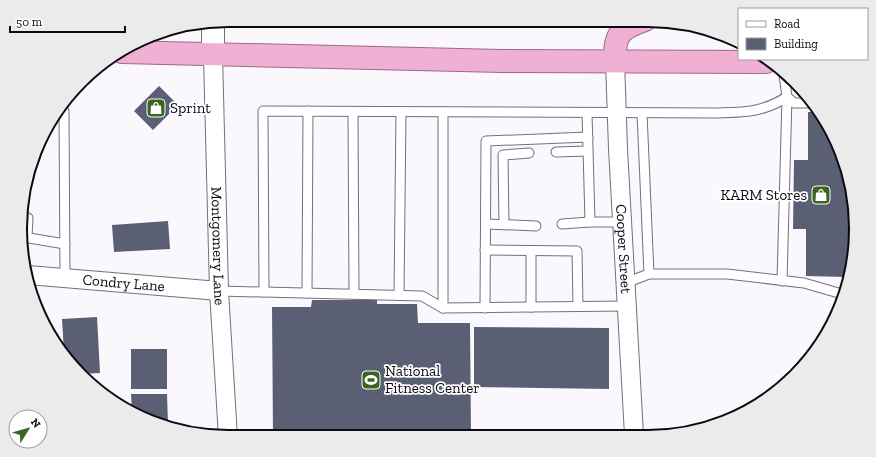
<svg xmlns="http://www.w3.org/2000/svg" width="876" height="457" font-family="'Zilla Slab',serif">
<style>
.building{fill:#5a5f74}
.lines{fill:none;stroke-linecap:round;stroke-linejoin:round}
.service-casing{stroke:#786c81;stroke-width:11}
.minor-casing{stroke:#786c81;stroke-width:20}
.secondary-casing{stroke:#786c81;stroke-width:24}
.trunk-casing{stroke:#9e6989;stroke-width:24}
.service{stroke:#fff;stroke-width:9}
.minor{stroke:#fff;stroke-width:18}
.secondary{stroke:#fff;stroke-width:22}
.trunk{stroke:#f0b0d4;stroke-width:22}
.labels{text-anchor:middle;stroke-width:3.5;stroke-linejoin:round;paint-order:stroke}
.poi-label{font-size:15px;fill:#0e0911;stroke:#fff;text-anchor:start}
.street-label{font-size:15px;fill:#0e0911;stroke:#fff}
.rim{fill:none;stroke:#0e0911;stroke-width:2}
</style>
<rect width="100%" height="100%" fill="#fbf8fd"/>
<g class="building">
<polygon points="159,86 178,105 153,130 134,111"/>
<polygon points="808,112 816,112 845,162 856,242 846,277 806,276 806,229 793,229 794,160 808,160"/>
<polygon points="168,221 170,249 114,252 112,225"/>
<polygon points="312,300 377,300 377,304 417,304 418,323 470,323 471,436 273,436 272,307 311,307"/>
<polygon points="97,317 100,373 80,374 64,352 62,319"/>
<polygon points="474,327 609,328 609,389 474,387"/>
<rect x="131" y="349" width="36" height="40"/>
<polygon points="131,394 167,394 168,424 136,415 132,412"/>
</g>
<g class="lines">
<g class="service-casing">
<g id="service">
<polyline points="784,75 787,97 794,103 811,103"/>
<polyline points="60,107 64,111 65,278"/>
<polyline points="353,112 354,294"/>
<polyline points="587,113 590,222 622,222"/>
<polyline points="642,113 649,274"/>
<polyline points="556,152 587,151"/>
<polyline points="487,224 536,226"/>
<polyline points="504,224 503,155 529,153"/>
<polyline points="562,224 590,222"/>
<polyline points="23,237 65,244"/>
<polyline points="27,237 28,218"/>
<polyline points="485,250 577,251 578,306"/>
<polyline points="531,251 531,307"/>
<polyline points="782,281 787,97"/>
<polyline points="625,283 649,274 727,274 804,283 842,294"/>
<polyline points="219,291 422,296 443,308 627,306"/>
<path d="M264,292L263,111L715,113C743,112 762,113 787,97"/>
<polyline points="307,293 308,111"/>
<polyline points="399,295 401,112"/>
<polyline points="443,308 443,112"/>
<polyline points="485,308 486,141 588,137"/>
</g>
</g>
<g class="minor-casing">
<g id="minor">
<path id="s1" d="M213,55L219,291L228,437"/>
<path id="s2" d="M615,61L618,149L634,435"/>
<path id="s3" d="M28,275L219,291"/>
</g>
</g>
<g class="secondary-casing">
<polyline id="secondary" points="213,23 213,55"/>
</g>
<g class="trunk-casing">
<g id="trunk">
<polyline points="122,52 502,61 766,62"/>
<path d="M615,61C614,34 620,29 645,20"/>
</g>
</g>
<use href="#service" class="service"/>
<use href="#minor" class="minor"/>
<use href="#secondary" class="secondary"/>
<use href="#trunk" class="trunk"/>
</g>
<defs>
<g id="shop-square" transform="scale(1)"><rect x="-9" y="-9" width="18" height="18" rx="4" fill="#3a6522" stroke="#fff"/><path d="M-5-2.5h2.3a2.7 3.5 0 0 1 5.4 0H5L5.5 6h-11ZM-1.5-2.5h3a1.5 2.3 0 0 0-3 0Z" fill="#fff"/></g>
<g id="stadium-square" transform="scale(1)"><rect x="-9" y="-9" width="18" height="18" rx="4" fill="#3a6522" stroke="#fff"/><path d="M0-5a6.5 5 0 1 0 0 10a6.5 5 0 1 0 0-10ZM-3.5-1.8h7v3.6h-7Z" fill="#fff"/></g>
</defs>
<g fill-rule="evenodd">
<use href="#shop-square" x="156" y="108"/>
<use href="#shop-square" x="821" y="195"/>
<use href="#stadium-square" x="371" y="380"/>
</g>
<g class="labels">
<g class="poi-label">
<text x="170" y="113">Sprint</text>
<text x="807" y="200" text-anchor="end">KARM Stores</text>
<text x="385" y="376">National<tspan x="385" dy="17">Fitness Center</tspan></text>
</g>
<g class="street-label">
<text dy="5" stroke="none"><textPath href="#s1" startOffset="191">Montgomery Lane</textPath></text>
<text dy="5" stroke="none"><textPath href="#s2" startOffset="188">Cooper Street</textPath></text>
<text dy="5" stroke="none"><textPath href="#s3" startOffset="96">Condry Lane</textPath></text>
</g>
</g>
<path d="M0 0H876V457H0ZM228 27H648A201 201 0 0 1 849 228V229A201 201 0 0 1 648 430H228A201 201 0 0 1 27 229V228A201 201 0 0 1 228 27Z" fill="#ecebec" fill-rule="evenodd"/>
<path class="rim" d="M228 27H648A201 201 0 0 1 849 228V229A201 201 0 0 1 648 430H228A201 201 0 0 1 27 229V228A201 201 0 0 1 228 27Z"/>
<rect x="738" y="8" width="130" height="52" fill="#ffffff" stroke="#9f9da0"/>
<rect x="746" y="21" width="20" height="6" fill="#ffffff" stroke="#9f9da0"/>
<text x="774" y="28" font-size="12" fill="#0e0911">Road</text>
<rect x="746" y="38" width="20" height="12" fill="#5a5f74" stroke="#9f9da0"/>
<text x="774" y="48" font-size="12" fill="#0e0911">Building</text>
<g transform="translate(28 429) rotate(53)"><circle r="19" fill="#ffffff" stroke="#9f9da0"/>
<path d="M0-3L7 15L0 10L-7 15Z" fill="#3a6522"/>
<text y="-6" font-size="11" font-weight="bold" text-anchor="middle" fill="#0e0911">N</text>
</g>
<path d="M10 26v6h115v-6" fill="none" stroke="#0e0911" stroke-width="2"/>
<text x="16" y="26" font-size="12" fill="#0e0911" stroke="#ffffff" stroke-width="3" paint-order="stroke">50 m</text>
</svg>
